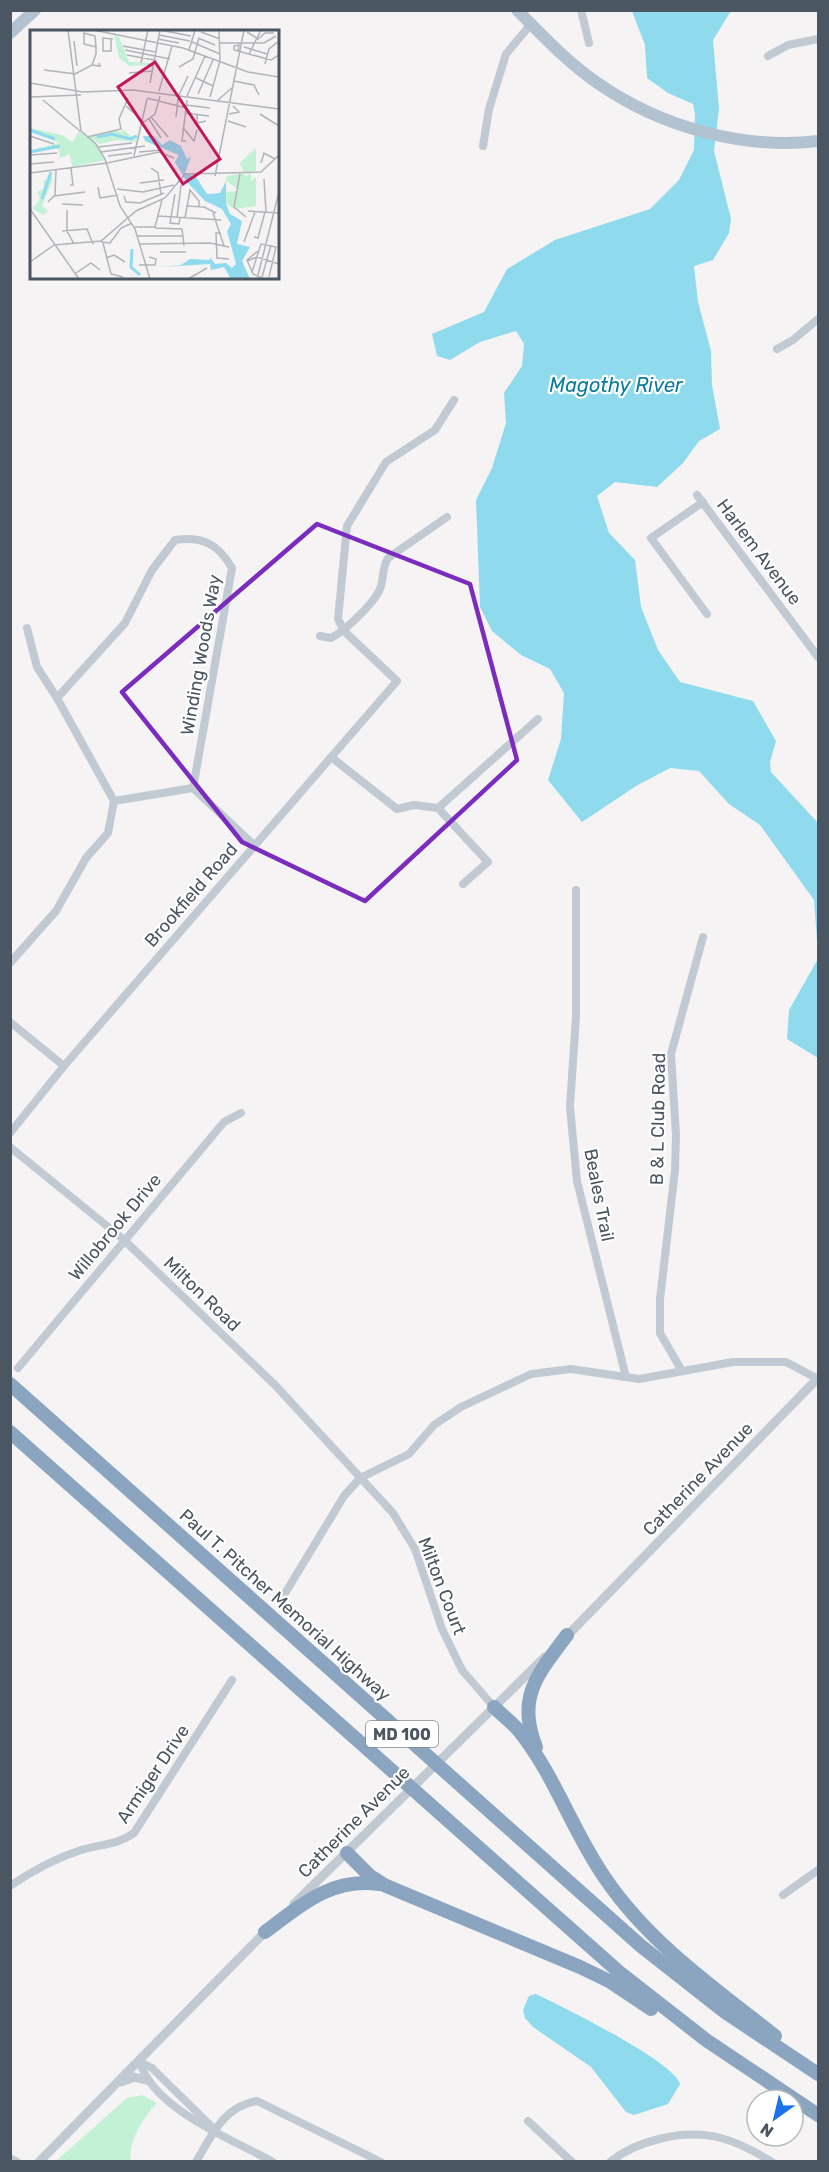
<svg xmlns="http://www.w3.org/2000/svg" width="829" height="2172" font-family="Rubik,sans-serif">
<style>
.green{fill:#c3f1d5}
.water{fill:#90daee}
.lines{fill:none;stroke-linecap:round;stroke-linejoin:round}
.minor{stroke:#c1cad2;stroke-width:8}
.tertiary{stroke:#c1cad2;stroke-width:9}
.primary{stroke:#b3c2d1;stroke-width:12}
.motorway{stroke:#8ba5c1;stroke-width:14}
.marked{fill:none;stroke:#7b2cbf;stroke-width:4.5;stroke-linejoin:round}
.labels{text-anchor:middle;stroke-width:4.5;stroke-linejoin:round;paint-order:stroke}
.shield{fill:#fff;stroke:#808990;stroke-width:1.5}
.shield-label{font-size:16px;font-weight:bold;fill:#4a5661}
.street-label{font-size:18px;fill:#4a5661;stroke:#fff}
.water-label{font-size:20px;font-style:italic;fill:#0c7c9b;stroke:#fff}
.inset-river{fill:none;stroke:#90daee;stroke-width:3}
.inset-road{fill:none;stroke:#b1b4b9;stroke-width:1.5}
.view{fill:#c2185b;fill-opacity:0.15;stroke:#c2185b;stroke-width:3}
.inset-edge{fill:none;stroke:#4a5661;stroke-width:3}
</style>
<rect width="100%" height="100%" fill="#f5f3f3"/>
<path class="green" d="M142,2095L157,2103C144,2116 127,2143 131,2161H56L127,2098Z"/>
<g class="water">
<polygon points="632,11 731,11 713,40 719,109 714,151 731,219 729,233 713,260 694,266 698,302 711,351 712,385 720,429 699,441 683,463 657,487 615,482 597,496 609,533 635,560 641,607 658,650 680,682 753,701 776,741 770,762 771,772 818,823 818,954 814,900 760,825 729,804 699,771 670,768 636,786 582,822 548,780 561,739 564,693 550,669 521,655 492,631 480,607 476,500 492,468 506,423 504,393 522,366 524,344 516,331 480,342 450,360 437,356 432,334 484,312 507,269 555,240 650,209 679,180 694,150 695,114 693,104 668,93 647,78 645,45"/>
<polygon points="818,959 818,1058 787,1039 789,1010"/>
<path d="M536,1994C561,2006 675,2062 680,2084L668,2104L634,2115L626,2112L591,2067L533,2027L525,2018L523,2010L529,1996Z"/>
</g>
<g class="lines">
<g class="minor">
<polyline points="581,10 589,43"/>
<polyline points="768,56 788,45 818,39"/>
<polyline points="483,146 489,109 506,54 531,24"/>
<polyline points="777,349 793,340 818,319"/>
<polyline points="697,495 818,657"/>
<polyline points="703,502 651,538 707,614"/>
<path d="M320,636L331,638C345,631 377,601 381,586C384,576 382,568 388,558L447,517"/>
<path d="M57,698L125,623L152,570L175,540C203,536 218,544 232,568L193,788L254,845"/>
<polyline points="331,757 397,809 414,805 438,808 488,862 463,884"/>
<polyline points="114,801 193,788"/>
<polyline points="438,808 538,719"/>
<polyline points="576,890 576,1016 570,1107 577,1181 626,1377"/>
<polyline points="10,963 56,911 86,858 108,833 114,801 57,698 37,667 27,628"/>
<polyline points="10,1022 64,1066"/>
<polyline points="10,1133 64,1066 397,681 344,631 338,619 347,526 386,462 435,430 454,400"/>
<polyline points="10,1147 123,1239 275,1385 393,1513 415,1549 442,1629 462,1670 494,1707"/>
<polyline points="18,1368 224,1122 241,1113"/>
<polyline points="682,1371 660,1333 660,1299 675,1170 676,1135 671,1054 703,937"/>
<polyline points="281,1600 344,1496 360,1478 409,1454 434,1425 461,1407 531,1374 571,1369 639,1379 733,1362 786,1362 818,1379"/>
<path d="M10,1886C32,1871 56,1858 81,1850C100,1844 118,1845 134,1833L232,1680"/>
<polyline points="783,1895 818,1870"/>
<path d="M140,2062C153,2109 232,2139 273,2162"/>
<polyline points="140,2062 152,2068 212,2127"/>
<polyline points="528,2121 572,2162"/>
<polyline points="10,2158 17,2162"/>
<path d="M196,2162C212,2135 224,2106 257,2101L381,2162"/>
<path d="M610,2162C639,2139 686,2129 721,2138C740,2143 756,2152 772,2162"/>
</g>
<g class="tertiary">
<polyline points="564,1639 818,1378"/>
<polyline points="294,1904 545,1657"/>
<polyline points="121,2082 134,2077 149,2081"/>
<polyline points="39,2162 269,1928"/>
</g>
<g class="primary">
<path d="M517,10C543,36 569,64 599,84C661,127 744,150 818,141"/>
<polyline points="10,33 35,10"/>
</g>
<g class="motorway">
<polyline points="10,1384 641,1946 725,2012 818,2074"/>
<polyline points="10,1432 619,1972 706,2040 818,2115"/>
<path d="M494,1707C502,1715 513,1723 520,1732C555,1776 573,1832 605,1878C649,1943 714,1988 775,2036"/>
<path d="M536,1747C516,1697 538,1674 567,1635"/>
<polyline points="347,1853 370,1876 384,1885 580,1967 609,1981 651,2009"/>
<path d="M265,1932C301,1905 332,1877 379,1884"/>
</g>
</g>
<path class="marked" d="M317,524L470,584L517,760L365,901L242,842L122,692Z"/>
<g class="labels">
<rect class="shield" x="366" y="1721" width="72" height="26" rx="4.5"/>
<g class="shield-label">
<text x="402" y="1740">MD 100</text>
</g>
<g class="street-label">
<text transform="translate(759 552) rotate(53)" y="6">Harlem Avenue</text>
<text transform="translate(201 655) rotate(-80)" y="6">Winding Woods Way</text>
<text transform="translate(191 895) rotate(-49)" y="6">Brookfield Road</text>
<text transform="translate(658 1119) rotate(-89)" y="6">B &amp; L Club Road</text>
<text transform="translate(599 1195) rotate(79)" y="6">Beales Trail</text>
<text transform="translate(115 1227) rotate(-50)" y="6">Willobrook Drive</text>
<text transform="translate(202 1294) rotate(44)" y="6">Milton Road</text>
<text transform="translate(698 1479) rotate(-46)" y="6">Catherine Avenue</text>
<text transform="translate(442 1586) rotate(69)" y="6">Milton Court</text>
<text transform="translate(285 1605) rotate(42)" y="6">Paul T. Pitcher Memorial Highway</text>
<text transform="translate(153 1774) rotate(-56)" y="6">Armiger Drive</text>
<text transform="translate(354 1822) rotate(-45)" y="6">Catherine Avenue</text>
</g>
<g class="water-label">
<text x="616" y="392">Magothy River</text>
</g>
</g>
<g transform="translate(30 30)">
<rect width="249" height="249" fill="#f5f3f3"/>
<path d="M84,5L89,7L99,32L123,33L122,39L118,35L100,36L89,28ZM0,98L32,105L43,112L49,101L66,114L75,130L42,137L40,124L30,128L29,119L1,120L30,113L0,102ZM92,99L108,112L87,110L70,114L59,107L86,100L92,103ZM226,118V141L214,142L210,133ZM19,141L23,149L12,176L18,181L13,185L2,178L7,174L10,167L7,162L14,158L13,151L19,148ZM213,143L216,146L221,143V151L226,147V176L204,179L196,173L194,162L210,161L195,150L197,146Z" fill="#c3f1d5"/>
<path d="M113,106H124L132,115L140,110L151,116L157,129L161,127L155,143L166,147L177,164L190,163L196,151V174L200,184L212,191L207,214L220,217L212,231L220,249H201L194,237L181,240L180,234L130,237L151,235L160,229L180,230V227L185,234L196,233L202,238L206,234L197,201L201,194L192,179L175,171L157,152L145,132L149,125L115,111Z" fill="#90daee"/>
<path class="inset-river" d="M0,100L25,109M67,107L82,104L100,109L107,106M0,122L30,116M12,169L21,142M102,219L101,237L110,245"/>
<path class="inset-road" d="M38,0L51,101L66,114L75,129L90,176L105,199L120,249M63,0L153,18L218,42L249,47M130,0L161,6M171,2L190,9M217,2L228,9L235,3H244M129,5L160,11M168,8L185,15M81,9V21H73V8L83,9M128,9L149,13M44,11L47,36M162,12L190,24M190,13H234L246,6M209,15L208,21L204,20V16ZM93,16L126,22M214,17L237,24M95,20L140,29M159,20L165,0M208,21L241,30L249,25M219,24L231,0M97,25L124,30M111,33L118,0M235,34L239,19L249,11M62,35L66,24V17L65,6L54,3V14L66,17M149,37L163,29L169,8M14,40L46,44M99,43L122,41M43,45L62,35L70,36L69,33M166,48L183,56M204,51L224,55L229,65M0,53L53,62L103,60L249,79M120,53L130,0M129,61L142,16M168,64L183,30M149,65L158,46M157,66L175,26M0,67L51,65M180,67L190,31L189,0M117,68L156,78M13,70L50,101M188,70L203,57M156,75L180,78M96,76L114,92L125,84L130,66M155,83L179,86M167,84V93L176,91M199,84L209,82L203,76M230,84L249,96M121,87L138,107M146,87L148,69M119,89L131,108M198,91L216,97M154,99L164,111L167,100M0,106L24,114M57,107L91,99L89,89L98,68M156,111H152L157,70M68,117L102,113M71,122L115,116M109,122L131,120M0,125L27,123M78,126L102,123M104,126L117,69M77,133L129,122L144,128M231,133L234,123L245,129M0,134L24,132M121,138L128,143L131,165M0,143L77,133M210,144L204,177L216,187M185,146L214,0M234,149L236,182M110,153L134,150M40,155H43L41,138M68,157L70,168L88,165M87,159L113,162L144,155M145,164L140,193L149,194L150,188M25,166L26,140M94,166L96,172L110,173L134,163M18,172L24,166L55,162M32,174L53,175M156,176L174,177L186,183M0,179L49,249M37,180V201L44,214M218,181L249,183M183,183L194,216M128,186L191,190M147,188L151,155M155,188L160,160L169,171V177M105,197H125L132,170M125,198L152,199L154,216M32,201L57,199L63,214M191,203H186L187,228L199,229M107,206H153M224,207L228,208L235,182M71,212L80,213L91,198L102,193M214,212L225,182M73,213L81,244L93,247M109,214L180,213L199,217M24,215L71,211L106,181L135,168L155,144L231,142L249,125M228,221L217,230L223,244L234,249M130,222H156M76,228L84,225L95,232M217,231L227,227L249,234M0,232L24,215M109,235H125L126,229L119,227M222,242L231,214L246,217L239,247M46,243L61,233L70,240M228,245L249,162M232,247L241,215M158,249L177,238"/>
<path class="view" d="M125,32L190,129L153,154L88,57Z"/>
<rect width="249" height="249" class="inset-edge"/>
</g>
<rect width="829" height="2172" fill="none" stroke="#4a5661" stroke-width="24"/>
<g transform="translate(775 2118) rotate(214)"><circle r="28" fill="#ffffff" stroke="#b7bbc0" stroke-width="1.5"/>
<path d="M0-4.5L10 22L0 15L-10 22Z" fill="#1a73e8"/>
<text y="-9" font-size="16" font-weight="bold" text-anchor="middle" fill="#4a5661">N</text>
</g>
</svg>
